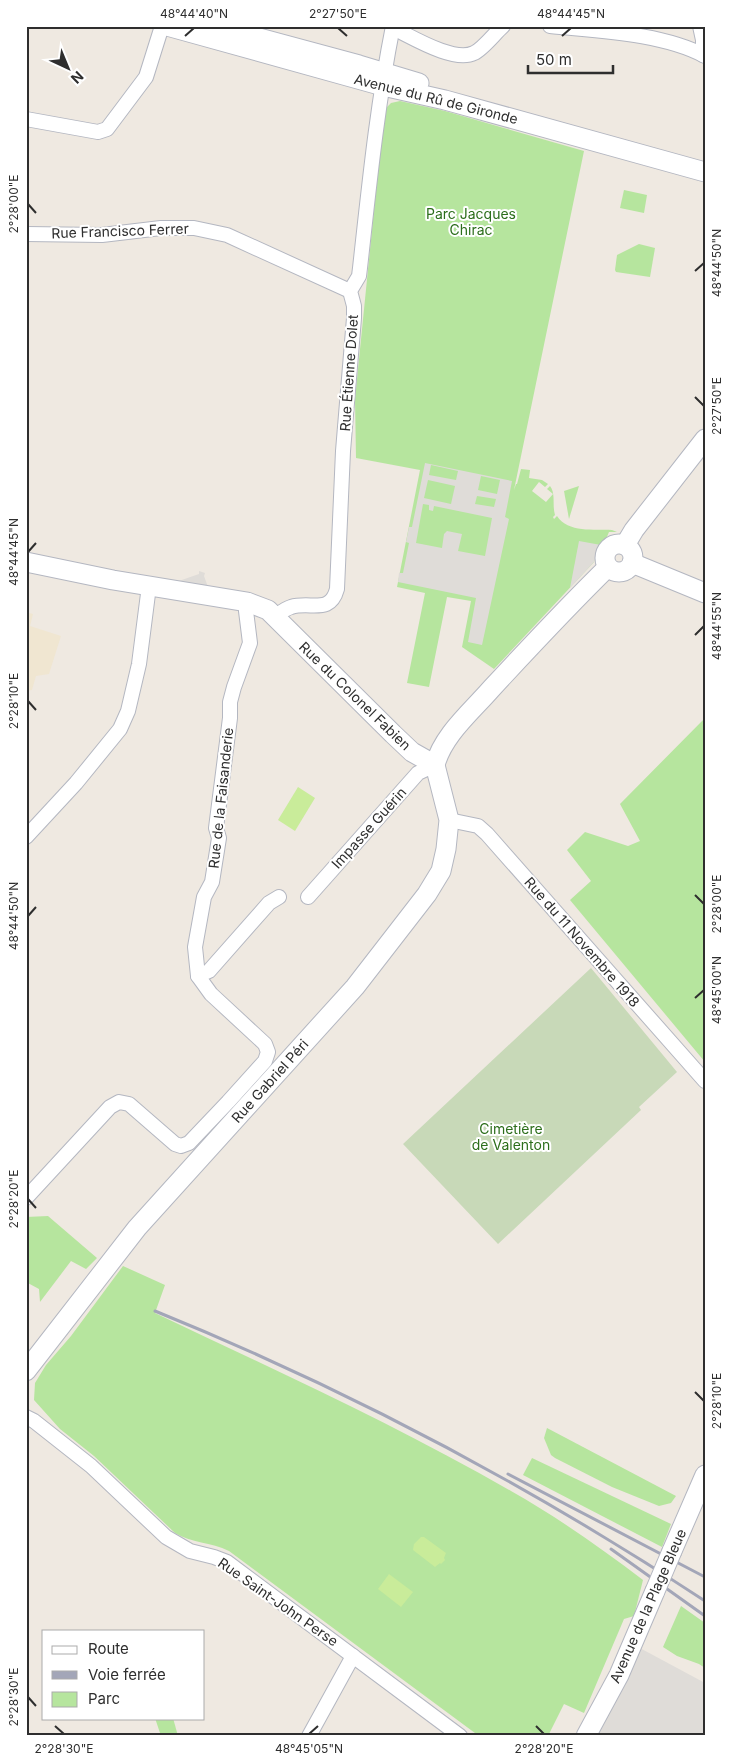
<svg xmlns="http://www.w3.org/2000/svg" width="731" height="1762" font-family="Inter,sans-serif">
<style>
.education{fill:#f0e6d1}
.green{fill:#b6e59e}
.cemetery{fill:#c8d9b8}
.pitch{fill:#c9ec9a}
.plaza{fill:#dfdcd8;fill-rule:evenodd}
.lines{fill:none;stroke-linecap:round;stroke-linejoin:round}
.street-casing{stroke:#b4b7c1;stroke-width:16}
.secondary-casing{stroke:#b4b7c1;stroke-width:21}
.street{stroke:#fff;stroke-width:14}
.secondary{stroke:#fff;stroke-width:19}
.rail{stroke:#a3a6b8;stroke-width:3}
.secondary-bridge-casing{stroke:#b4b7c1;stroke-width:21;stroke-linecap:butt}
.secondary-bridge{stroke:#fff;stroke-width:19}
.ticks{fill:none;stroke:#2e2e2e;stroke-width:2}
.labels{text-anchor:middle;stroke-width:4;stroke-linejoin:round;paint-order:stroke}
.street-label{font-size:14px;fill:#2e2e2e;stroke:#fff}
.park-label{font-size:14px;fill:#2c6e1b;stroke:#fff}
.neatline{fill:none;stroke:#2e2e2e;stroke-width:2}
.ticks-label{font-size:12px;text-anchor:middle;fill:#2e2e2e}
</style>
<rect width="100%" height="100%" fill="#efe9e1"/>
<polygon class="education" points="26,612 33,614 30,626 61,636 49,674 36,676 32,690 26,691"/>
<g class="green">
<path d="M400,101L445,111L584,151L514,490L516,484H517L521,469L530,470L529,478L542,480L548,484L545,487L539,482L532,491L546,502L553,494L547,489L550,486C556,494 552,505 555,515L553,517L554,519L557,516C568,533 594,529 612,530L617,532H609L606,539L598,549L594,562L494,669L462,647L471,601L447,597L429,687L407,683L425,593L397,587L420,470L356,458L355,399L384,110L391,103Z"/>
<polygon points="624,190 647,195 644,213 620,208"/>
<polygon points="639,244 655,248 650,277 616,272 615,270 617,255"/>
<polygon points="579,486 569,519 564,491"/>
<polygon points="705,718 705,1062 570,900 591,881 567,850 585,832 628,846 640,841 620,804"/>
<polygon points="48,1216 97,1258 86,1269 71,1261 40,1302 39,1289 26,1282 26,1217"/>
<path d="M123,1266L165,1285L155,1313C275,1370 396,1425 511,1491C557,1517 601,1548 643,1580L634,1616L624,1619L584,1713L564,1704L548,1736H479L229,1551C211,1542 191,1543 175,1533L94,1456L60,1429L34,1400L35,1383L46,1365L71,1336Z"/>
<polygon points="547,1428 676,1496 671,1503 659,1506 612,1487 555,1458 551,1455 544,1438"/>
<polygon points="532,1458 671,1524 662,1547 523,1475"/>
<polygon points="681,1606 705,1623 705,1668 699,1664 677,1656 663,1647"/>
<polygon points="155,1718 173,1718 178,1736 161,1736"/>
</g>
<polygon class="cemetery" points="591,968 677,1072 639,1107 641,1110 498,1244 403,1144"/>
<g class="pitch">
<polygon points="298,787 315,798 295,831 278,820"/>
<polygon points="421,1537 424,1537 446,1553 444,1558 445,1560 441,1564 440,1563 435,1567 413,1550 414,1544"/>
<polygon points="389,1574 413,1592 401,1607 378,1589"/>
</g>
<g class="plaza">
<path d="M425,463L512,481L505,517L509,519L482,645L468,642L476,598L398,582L399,573H403L409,543L406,542L409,527H412ZM431,465L458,471L456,480L429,475ZM481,476L500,480L497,494L478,490ZM428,480L455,486L451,504L424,498ZM477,496L496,499L494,507L475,504ZM423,504L429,505V510L433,511L434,506L492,518L485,556L458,551L462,534L447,531L444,534L442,548L416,543Z"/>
<polygon points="579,541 601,545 594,562 570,588"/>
<polygon points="199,571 205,573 204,576 208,587 176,582 199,574"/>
<polygon points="638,1647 705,1683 705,1736 593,1736"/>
</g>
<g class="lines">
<g class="street-casing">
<g id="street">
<path d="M550,26C598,31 662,33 705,56"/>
<polyline points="700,26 703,40 703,55"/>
<path d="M393,28C412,37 454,63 474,53C483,49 495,33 503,26"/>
<polyline points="26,119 98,132 107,129 146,77 162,26"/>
<polyline points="26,234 102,235 161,228 194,228 227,235 350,291"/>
<path d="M274,617C280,613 285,609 291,607C311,601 330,615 337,589L343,451L354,318V306L350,291L359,276L360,268C369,187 377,106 393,26"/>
<polyline points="449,820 478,826 487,834 705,1081"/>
<polyline points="26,837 76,783 120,729 128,711 139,664 149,586"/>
<polyline points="308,897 418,773 435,765"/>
<polyline points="198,976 209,971 269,903 279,897"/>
<polyline points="26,1198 110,1107 119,1102 129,1104 175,1144 181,1146 189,1143 228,1102 265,1061 268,1052 265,1044 211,994 198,976 195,947 204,897 212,882 219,838 216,828 230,718 230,702 234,687 250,643 246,611 247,602"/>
<polyline points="26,1417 34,1421 91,1466 166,1537 190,1551 214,1557 227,1562 460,1736"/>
<polyline points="309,1736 353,1656"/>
</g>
</g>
<g class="secondary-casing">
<g id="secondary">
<polyline points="167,26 383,86 445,100 705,172"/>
<polyline points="215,26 359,65 419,83"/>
<circle cx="619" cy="558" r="14"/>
<polyline points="625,545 634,530 705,439"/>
<polyline points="26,562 113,580 247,602 268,610 393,734 412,752 435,765"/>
<polyline points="632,563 705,593"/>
<path d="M435,765C443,735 471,712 491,689C529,648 568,606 608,567"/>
<polyline points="26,1371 137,1228 355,987 427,894 441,871 446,849 449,820 435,765"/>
<polyline points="672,1551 705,1475"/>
<polyline points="586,1736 619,1675 655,1591"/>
</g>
</g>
<use href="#street" class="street"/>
<use href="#secondary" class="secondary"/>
<g class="rail">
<path d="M155,1311C347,1389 532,1487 705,1601"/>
<polyline points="508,1474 705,1577"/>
<polyline points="611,1549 705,1616"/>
</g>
<g class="secondary-bridge-casing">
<polyline id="secondary-bridge" points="655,1591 672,1551"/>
</g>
<use href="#secondary-bridge" class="secondary-bridge"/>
</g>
<path class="ticks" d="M338,28L347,36M185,36L194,28M562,36L571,28M28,204L36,213M695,271L704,263M695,397L704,406M28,552L36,543M695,635L704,626M28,701L36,710M695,895L704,904M28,916L36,907M695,998L704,990M28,1199L36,1208M695,1392L704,1401M28,1697L36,1706M55,1726L64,1734M536,1726L544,1734M309,1734L318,1726"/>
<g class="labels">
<g class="street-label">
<text transform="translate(436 99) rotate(14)" y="5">Avenue du Rû de Gironde</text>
<text transform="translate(120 231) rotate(-2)" y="5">Rue Francisco Ferrer</text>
<text transform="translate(349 373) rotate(-86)" y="5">Rue Étienne Dolet</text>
<text transform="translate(355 696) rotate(44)" y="5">Rue du Colonel Fabien</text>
<text transform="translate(221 798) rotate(-84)" y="5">Rue de la Faisanderie</text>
<text transform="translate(369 828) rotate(-48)" y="5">Impasse Guérin</text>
<text transform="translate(582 942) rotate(49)" y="5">Rue du 11 Novembre 1918</text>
<text transform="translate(270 1081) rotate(-48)" y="5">Rue Gabriel Péri</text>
<text transform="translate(278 1602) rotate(35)" y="5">Rue Saint-John Perse</text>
<text transform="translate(648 1606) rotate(-66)" y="5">Avenue de la Plage Bleue</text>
</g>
<g class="park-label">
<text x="471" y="219">Parc Jacques<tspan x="471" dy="16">Chirac</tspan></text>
<text x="511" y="1134">Cimetière<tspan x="511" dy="16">de Valenton</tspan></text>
</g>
</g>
<rect width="731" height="1762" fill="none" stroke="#ffffff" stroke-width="55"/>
<rect x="42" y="1630" width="162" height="90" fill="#ffffff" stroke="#ababab"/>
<rect x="52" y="1646" width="25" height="8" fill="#ffffff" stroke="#ababab"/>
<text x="88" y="1654" font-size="15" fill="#2e2e2e">Route</text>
<rect x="52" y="1671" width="25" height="8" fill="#a3a6b8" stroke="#ababab"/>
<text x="88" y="1680" font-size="15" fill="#2e2e2e">Voie ferrée</text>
<rect x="52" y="1692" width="25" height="15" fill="#b6e59e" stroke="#ababab"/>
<text x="88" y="1704" font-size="15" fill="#2e2e2e">Parc</text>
<g transform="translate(68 68) rotate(136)" stroke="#ffffff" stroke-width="4" paint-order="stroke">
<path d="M0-4L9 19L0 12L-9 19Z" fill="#2e2e2e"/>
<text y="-8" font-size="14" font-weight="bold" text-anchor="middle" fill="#2e2e2e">N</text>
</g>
<path d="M528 65v8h85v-8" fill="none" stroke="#2e2e2e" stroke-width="2.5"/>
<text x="536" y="65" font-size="15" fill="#2e2e2e" stroke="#ffffff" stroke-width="4" paint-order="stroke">50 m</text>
<rect x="28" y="28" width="676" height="1706" class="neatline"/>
<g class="ticks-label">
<text x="194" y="18">48°44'40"N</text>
<text x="338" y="18">2°27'50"E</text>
<text x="571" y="18">48°44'45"N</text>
<text transform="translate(14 204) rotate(-90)" y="4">2°28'00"E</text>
<text transform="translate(717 263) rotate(-90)" y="4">48°44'50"N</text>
<text transform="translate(717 406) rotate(-90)" y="4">2°27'50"E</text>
<text transform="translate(14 552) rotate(-90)" y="4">48°44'45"N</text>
<text transform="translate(717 626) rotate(-90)" y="4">48°44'55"N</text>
<text transform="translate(14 701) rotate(-90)" y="4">2°28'10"E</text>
<text transform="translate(717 904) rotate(-90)" y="4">2°28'00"E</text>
<text transform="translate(14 916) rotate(-90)" y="4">48°44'50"N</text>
<text transform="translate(717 990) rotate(-90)" y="4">48°45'00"N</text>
<text transform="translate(14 1199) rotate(-90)" y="4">2°28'20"E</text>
<text transform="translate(717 1401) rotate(-90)" y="4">2°28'10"E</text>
<text transform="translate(14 1697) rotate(-90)" y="4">2°28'30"E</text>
<text x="64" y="1753">2°28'30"E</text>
<text x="309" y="1753">48°45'05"N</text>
<text x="544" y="1753">2°28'20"E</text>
</g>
</svg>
